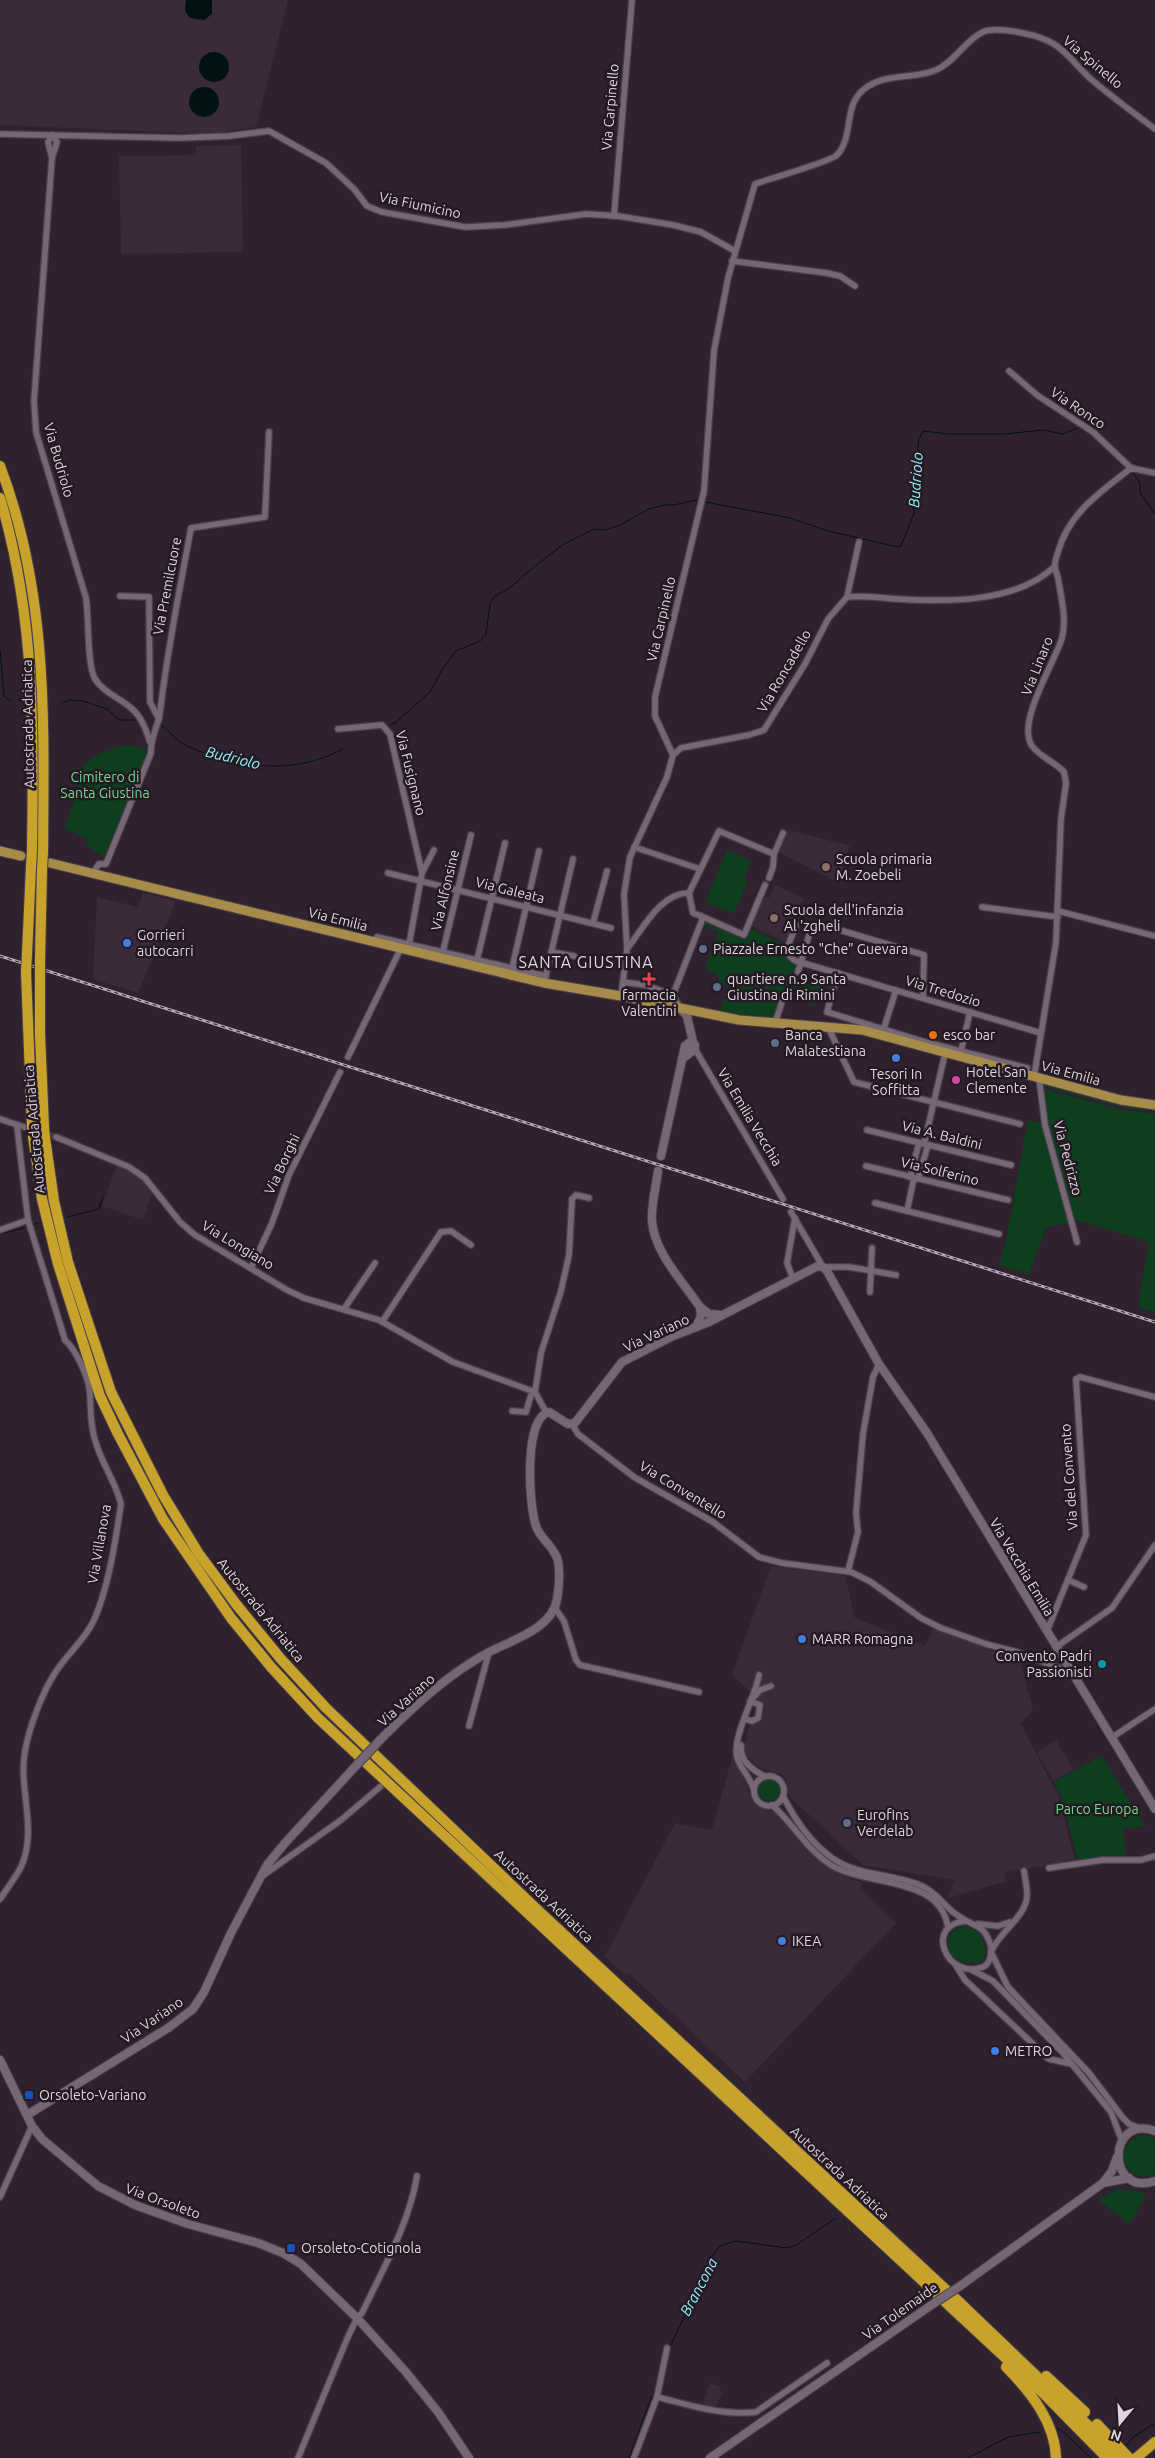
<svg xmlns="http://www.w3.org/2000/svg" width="1155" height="2458" font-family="Ubuntu,sans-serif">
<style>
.built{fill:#3b2a3a}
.green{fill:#0d3e1d}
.water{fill:#011213}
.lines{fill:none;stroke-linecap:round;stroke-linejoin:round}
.stream{stroke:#011213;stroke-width:1}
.street-tunnel{stroke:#493d48;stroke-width:5.5;stroke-dasharray:5.5 3;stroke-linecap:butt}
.secondary-tunnel{stroke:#493d48;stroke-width:8;stroke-dasharray:8 4;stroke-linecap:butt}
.street-casing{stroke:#4b404a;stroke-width:8}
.secondary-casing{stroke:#4b404a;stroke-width:10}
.primary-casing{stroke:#4b404a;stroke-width:11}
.highway-casing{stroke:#4b404a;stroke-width:12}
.street{stroke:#766774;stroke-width:5.5}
.secondary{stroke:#766774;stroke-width:8}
.primary{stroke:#a78b49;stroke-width:9}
.highway{stroke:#c8a32c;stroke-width:10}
.rail-casing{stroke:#b3a9b2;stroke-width:3}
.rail{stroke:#251924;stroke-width:1;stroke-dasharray:4;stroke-linecap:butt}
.secondary-bridge-casing{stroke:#4b404a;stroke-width:10;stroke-linecap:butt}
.highway-bridge-casing{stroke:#4b404a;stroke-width:12;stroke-linecap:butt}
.secondary-bridge{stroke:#766774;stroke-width:8}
.highway-bridge{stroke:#c8a32c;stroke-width:10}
.education-dot{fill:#8d6e63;stroke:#251924;stroke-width:2}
.shop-dot{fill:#3f7fe0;stroke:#251924;stroke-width:2}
.service-dot{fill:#5c6f8a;stroke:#251924;stroke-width:2}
.health-dot{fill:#e0444e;stroke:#251924;stroke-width:2}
.food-dot{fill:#e8710a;stroke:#251924;stroke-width:2}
.hotel-dot{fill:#d1479c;stroke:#251924;stroke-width:2}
.culture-dot{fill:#0f9aa8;stroke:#251924;stroke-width:2}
.transit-dot{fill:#1a4fb4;stroke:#251924;stroke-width:2}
.labels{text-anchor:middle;stroke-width:5;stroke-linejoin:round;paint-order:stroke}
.street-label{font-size:14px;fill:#dfd6de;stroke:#251924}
.park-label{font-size:14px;fill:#6dde8c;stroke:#251924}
.poi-label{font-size:14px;fill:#dfd6de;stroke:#251924;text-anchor:start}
.water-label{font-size:15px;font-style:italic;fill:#8ff2f9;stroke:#251924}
.quarter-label{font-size:16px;letter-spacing:1px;fill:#dfd6de;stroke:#251924}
</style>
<rect width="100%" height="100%" fill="#2f222e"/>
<g class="built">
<polygon points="0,0 288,0 256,127 208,134 0,125"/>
<polygon points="241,145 243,252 121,254 119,156 196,155 196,146"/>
<polygon points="788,830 850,846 838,882 778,852"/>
<polygon points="775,885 805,899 796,911 793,927 787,943 751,926 764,896 769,898"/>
<polygon points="143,893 176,901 138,993 93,979 97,897 138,907"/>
<polygon points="117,1165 136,1174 153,1191 143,1220 102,1206"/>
<polygon points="771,1566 845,1576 855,1618 925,1646 934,1627 1019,1657 1033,1709 1021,1724 1058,1795 1075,1860 1004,1873 1007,1881 948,1898 954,1880 863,1865 789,1796 787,1781 781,1774 760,1768 748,1757 744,1750 749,1725 760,1722 765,1706 732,1675"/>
<polygon points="1056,1740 1074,1770 1053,1781 1037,1752"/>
<polygon points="733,1754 737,1766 747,1781 749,1797 766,1811 775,1812 812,1855 825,1865 840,1875 862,1883 861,1888 896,1923 745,2082 629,1973 626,1976 605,1956 675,1823 712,1830"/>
<polygon points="710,2383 720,2386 719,2390 722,2392 716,2408 702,2406"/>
</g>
<g class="green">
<path d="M130,745L148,750L104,857L86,845L88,839L64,828C69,816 74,804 77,792C79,786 78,778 80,772C87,755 114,747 130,745Z"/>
<polygon points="727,850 751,860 744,878 748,880 734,914 705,902"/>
<polygon points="703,922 745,940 750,928 786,945 797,963 793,978 820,986 824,972 835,975 831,989 821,986 814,1006 783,991 773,1020 720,1011 729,987 718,982 720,977 705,968 719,932 703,925"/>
<polygon points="1043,1084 1119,1104 1155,1111 1130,1109 1042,1086"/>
<polygon points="1043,1089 1121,1110 1155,1114 1155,1313 1138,1307 1149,1242 1074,1219 1048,1126"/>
<polygon points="1028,1120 1042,1123 1070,1223 1046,1227 1029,1274 999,1265 1006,1240"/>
<polygon points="1102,1756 1145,1826 1123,1829 1126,1855 1078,1860 1061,1796 1053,1782"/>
<circle cx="769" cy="1790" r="11"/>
<path d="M964,1926C979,1927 992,1947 982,1961C953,1973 931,1933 964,1926Z"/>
<path d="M1141,2135L1155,2138V2174C1126,2187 1109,2147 1141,2135Z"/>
<polygon points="1117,2189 1139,2191 1146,2195 1130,2224 1098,2200"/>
</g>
<g class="water">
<polygon points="186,0 212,0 212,14 204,20 190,18 185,11"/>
<circle cx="214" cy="67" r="15"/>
<circle cx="204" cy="102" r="15"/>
</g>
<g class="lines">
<g class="stream">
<polyline points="1116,458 1126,468"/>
<polyline points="1133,473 1140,483 1140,493 1155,514"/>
<polyline points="705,502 790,518 828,531 898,547 901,546 914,513 912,496 919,439 923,431 949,434 1004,434 1044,430 1062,434 1081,427"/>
<polyline points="0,650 4,696 11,701"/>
<polyline points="61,703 70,700 83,701 107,709 119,720 134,720"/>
<path d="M160,724C169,731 178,742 187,746C237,768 293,776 343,749"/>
<polyline points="389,725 395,723 430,692 442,670 456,651 480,641 486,635 490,603 494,597 508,589 535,566 564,544 594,529 605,530 618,526 649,509 665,505 674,505 697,500"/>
<polyline points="67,1217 99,1209 103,1196"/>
<polyline points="32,1225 38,1223"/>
<polyline points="0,1234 24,1228"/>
<polyline points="670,2347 713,2255 720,2246 736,2241 787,2248 796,2245 836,2218"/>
<polyline points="1054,2427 1061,2430 1091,2458"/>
<polyline points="1125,2447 1132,2438 1155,2423"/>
<polyline points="629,2458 652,2396"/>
<polyline points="968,2458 1008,2437 1040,2432"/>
</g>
<polyline class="street-tunnel" points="31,1129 56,1137"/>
<polyline class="secondary-tunnel" points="658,1171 661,1156"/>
<g class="street-casing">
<g id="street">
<polyline points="0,134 179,138 229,136 269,131 326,163 354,189 367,206 382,212 465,227 505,225 586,214 618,216 673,225 701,232 735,251"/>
<path d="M52,135L57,142L52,158L34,401L36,432L86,598C89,618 87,665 95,679C104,693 120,698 131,708C142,717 146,730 150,742"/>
<polyline points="52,135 48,142 52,158"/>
<polyline points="614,216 632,0"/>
<polyline points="732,261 827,273 840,276 855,286"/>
<polyline points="1009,371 1037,395 1093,432 1131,468"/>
<polyline points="120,596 149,597 150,702 159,719"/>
<polyline points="847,597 859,542"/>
<polyline points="338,729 382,725 390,734 422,873 408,950"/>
<path d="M673,755L681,748L749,735L764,730L805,664L828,619L847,597C864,595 880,598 897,599C947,602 1016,603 1054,567"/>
<polyline points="634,847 700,869"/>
<path d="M93,873L99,864H106L151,753C150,738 158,727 160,713C167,650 180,589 191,528L265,517L269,432"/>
<polyline points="388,873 611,928"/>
<polyline points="422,873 434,850"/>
<polyline points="769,878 773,867 774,854"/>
<polyline points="689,893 719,831 774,854 783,833"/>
<polyline points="982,907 1058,917"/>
<polyline points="1058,911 1155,936"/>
<polyline points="701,916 744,935 765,885"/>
<polyline points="593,923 607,871"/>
<path d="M796,925C793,938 779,952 796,961L1041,1033"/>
<polyline points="833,928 924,955 923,998"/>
<polyline points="377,937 546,976"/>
<path d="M627,949C642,930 661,892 689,893"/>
<polyline points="443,951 471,835"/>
<polyline points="551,952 574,956"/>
<polyline points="477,960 505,843"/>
<polyline points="512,968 539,851"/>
<polyline points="798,972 810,932"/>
<polyline points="838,973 827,1012 925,1042 1027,1068"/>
<polyline points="545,979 573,859"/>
<polyline points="623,982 645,985 673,995 680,1008"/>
<polyline points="673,995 702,920 701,916 693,913 689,893"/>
<path d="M621,996L627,949L624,894L630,857L667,777L673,755L655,716V697L704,491L714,351L728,278L755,184C769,179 832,161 837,155C854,137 843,107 863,90C884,72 913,80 936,70C955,62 965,40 983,32C996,26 1033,34 1046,40C1064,47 1078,68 1092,80C1112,97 1134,113 1155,129"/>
<polyline points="775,1023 784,996"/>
<polyline points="828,1027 854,1082 1020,1124"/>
<polyline points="884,1028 896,990"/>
<polyline points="695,1049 783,1199"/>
<polyline points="961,1051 970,1012"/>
<polyline points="348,1057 401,948"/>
<path d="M1034,1077L1056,942L1061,819L1066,783L1064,772C1055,762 1040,757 1032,746C1016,722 1055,662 1062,638C1067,619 1061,597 1058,578C1057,574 1055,570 1055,567C1054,562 1057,556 1058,552C1069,512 1101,492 1131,468L1155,473"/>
<polyline points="1039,1078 1045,1125 1077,1242"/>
<polyline points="0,1119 24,1127"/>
<polyline points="867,1130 1011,1165"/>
<polyline points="56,1137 129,1167 145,1178 180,1222 195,1235 287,1290 304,1298 379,1320 453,1362 535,1392 546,1412"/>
<polyline points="924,1144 945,1054"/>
<polyline points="866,1166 1008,1200"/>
<polyline points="910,1177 919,1143"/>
<polyline points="918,1179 928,1145"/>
<polyline points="875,1203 999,1234"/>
<polyline points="907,1211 914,1178"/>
<polyline points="791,1212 823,1267 849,1267 896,1275"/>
<polyline points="0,1230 28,1220"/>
<polyline points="251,1268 272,1223 289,1175 340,1072"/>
<polyline points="793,1279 787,1263 795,1218"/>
<polyline points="870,1292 872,1248"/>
<polyline points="344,1309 375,1263"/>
<polyline points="382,1322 441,1232 451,1231 471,1245"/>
<polyline points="512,1411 526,1412 531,1395 535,1392 541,1353 561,1291 569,1255 572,1199 576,1195 589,1198"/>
<polyline points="572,1424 578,1434 634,1477 713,1522 759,1557 782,1563 851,1572 871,1582 921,1618 941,1628 986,1644 1017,1652 1072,1673"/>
<polyline points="848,1571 858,1532 856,1513 863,1434 873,1377 879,1364"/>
<polyline points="1068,1580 1084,1587"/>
<polyline points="555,1608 564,1621 576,1660 580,1665 699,1692"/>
<polyline points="1047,1631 1086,1535 1076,1379 1080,1377 1155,1397"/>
<polyline points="1056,1647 1112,1608 1155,1545"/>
<polyline points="754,1697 760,1690 771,1686"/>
<polyline points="745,1719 752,1721 758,1718 760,1705 750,1701"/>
<polyline points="469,1726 489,1652"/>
<polyline points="1111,1738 1155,1709"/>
<path d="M741,1745C740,1761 751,1769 764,1776"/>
<circle cx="769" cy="1791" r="15"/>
<path d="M754,1791C751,1777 740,1769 737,1757C732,1736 756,1696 759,1675"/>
<path d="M783,1796C795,1820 810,1842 832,1858C859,1877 893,1873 922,1886C939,1894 943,1906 957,1915C973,1927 985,1923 991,1947C992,1954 990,1964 983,1967C946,1981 923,1923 967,1921"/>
<path d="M772,1805C793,1823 807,1850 831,1865C867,1887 941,1875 948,1928"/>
<polyline points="1049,1868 1103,1860 1141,1860 1155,1856"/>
<path d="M1024,1871C1025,1878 1027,1887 1027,1895C1027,1916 999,1932 991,1952L1008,1987L1089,2073L1123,2118L1129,2124L1140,2128"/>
<polyline points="261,1877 341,1820 380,1787"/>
<path d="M0,1899C7,1889 15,1878 21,1867C38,1829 18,1789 25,1751C29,1728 42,1693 55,1673C66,1655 84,1641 93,1622C108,1591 116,1538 121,1504C116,1482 101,1463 95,1440C90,1424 91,1411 90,1395C90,1379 76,1350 65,1340L28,1220L17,1126"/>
<polyline points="978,1924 998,1926 1010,1922"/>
<polyline points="955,1964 965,1980 1049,2059 1072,2064"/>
<polyline points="970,1969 993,1981 1063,2053 1111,2112 1122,2141"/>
<polyline points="0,2197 32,2126"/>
<path d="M657,2397C688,2405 724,2416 756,2412L827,2363"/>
<path d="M298,2458L347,2339L357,2318L362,2313C383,2269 409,2224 417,2176"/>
<polyline points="634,2458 657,2397 667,2348"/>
</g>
</g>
<g class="secondary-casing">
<g id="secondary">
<polyline points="680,1008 687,1016 693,1042"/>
<polyline points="682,1059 695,1049 695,1045 691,1041 685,1046 689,1051"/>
<polyline points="661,1156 685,1046"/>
<path d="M658,1171C656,1187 651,1205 652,1221C654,1252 683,1282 700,1307"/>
<polyline points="696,1327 701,1316 700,1307 709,1314 722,1315"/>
<path d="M381,1739C414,1706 449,1673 491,1651C513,1640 553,1628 557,1599C559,1588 560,1573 558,1561C555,1547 540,1539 536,1526C529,1507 523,1418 549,1412L568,1424L575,1423L622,1362L673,1336L709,1322L818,1266L823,1267L827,1271L879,1364L927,1433L1155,1809"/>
<polyline points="0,2060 32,2126 42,2139 98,2186 135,2205 188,2224 258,2243 283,2253 301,2264 357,2318 405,2371 438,2412 469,2458"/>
<polyline points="27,2115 168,2028 193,2009 204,1992 231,1933 267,1865 285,1843 353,1769"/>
<path d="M1155,2131C1107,2113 1106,2198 1155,2181"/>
<polyline points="1103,2183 1129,2178"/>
<polyline points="960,2286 1103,2183 1112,2171 1117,2157"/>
<polyline points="710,2458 930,2306"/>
</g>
</g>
<g class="primary-casing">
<g id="primary">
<polyline points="0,851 21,856"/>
<polyline points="50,863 544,983 621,996 739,1020 862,1030 1121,1100 1155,1105"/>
</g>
</g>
<g class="highway-casing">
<g id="highway">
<path d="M0,466C48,592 44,720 43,852"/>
<path d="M0,498C35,615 34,730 32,851"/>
<polyline points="27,954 31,867"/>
<polyline points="40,960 42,869"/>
<polyline points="26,972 32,1126"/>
<polyline points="40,977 40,1034 44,1128"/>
<polyline points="33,1136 42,1199 58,1264 100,1396 118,1434 163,1519 231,1618 271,1667 318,1718 1043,2393 1107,2458"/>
<polyline points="45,1138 54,1201 68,1262 111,1392 163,1495 199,1554 236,1604 280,1658 326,1708 541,1913 956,2299 1091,2428 1118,2458"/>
<path d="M1006,2367C1030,2391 1055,2422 1056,2458"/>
<polyline points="1046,2376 1085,2412"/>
<polyline points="1097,2424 1129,2458"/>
<polyline points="1136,2458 1155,2442"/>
</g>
</g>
<use href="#street" class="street"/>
<use href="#secondary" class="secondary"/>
<use href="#primary" class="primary"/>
<use href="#highway" class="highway"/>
<g class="rail-casing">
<polyline id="rail" points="0,956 1155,1322"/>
</g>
<use href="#rail" class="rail"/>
<g class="secondary-bridge-casing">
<g id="secondary-bridge">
<polyline points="353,1769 381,1739"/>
<polyline points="930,2306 960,2286"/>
</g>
</g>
<g class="highway-bridge-casing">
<g id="highway-bridge">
<polyline points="31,867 32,851"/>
<polyline points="42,869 43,852"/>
<polyline points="26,972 27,954"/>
<polyline points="40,977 40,960"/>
<polyline points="32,1126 33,1136"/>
<polyline points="44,1128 45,1138"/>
</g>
</g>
<use href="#secondary-bridge" class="secondary-bridge"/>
<use href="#highway-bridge" class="highway-bridge"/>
</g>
<g class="education-dot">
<circle cx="826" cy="867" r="5"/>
<circle cx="774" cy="918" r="5"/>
</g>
<g class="shop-dot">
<circle cx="127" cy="943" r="5"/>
<circle cx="896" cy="1058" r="5"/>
<circle cx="802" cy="1639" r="5"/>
<circle cx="782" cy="1941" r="5"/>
<circle cx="995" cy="2051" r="5"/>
</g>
<g class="service-dot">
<circle cx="703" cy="949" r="5"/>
<circle cx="717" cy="987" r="5"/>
<circle cx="775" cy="1043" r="5"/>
<circle cx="847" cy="1823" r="5"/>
</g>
<path class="health-dot" d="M646.5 971.5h5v5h5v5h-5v5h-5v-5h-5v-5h5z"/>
<circle class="food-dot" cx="933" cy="1035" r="5"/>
<circle class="hotel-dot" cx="956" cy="1080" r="5"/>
<circle class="culture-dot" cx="1102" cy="1664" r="5"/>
<g class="transit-dot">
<rect x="24" y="2090" width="10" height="10" rx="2.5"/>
<rect x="286" y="2243" width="10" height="10" rx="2.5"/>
</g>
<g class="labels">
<g class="street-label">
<text transform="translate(1093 62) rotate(40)" y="5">Via Spinello</text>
<text transform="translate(610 107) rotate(-85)" y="5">Via Carpinello</text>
<text transform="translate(420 205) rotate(12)" y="5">Via Fiumicino</text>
<text transform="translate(1078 408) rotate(34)" y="5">Via Ronco</text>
<text transform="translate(59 460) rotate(74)" y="5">Via Budriolo</text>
<text transform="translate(167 586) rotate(-79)" y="5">Via Premilcuore</text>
<text transform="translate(661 619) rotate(-77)" y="5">Via Carpinello</text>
<text transform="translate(1037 666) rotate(-68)" y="5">Via Linaro</text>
<text transform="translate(784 671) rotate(-60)" y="5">Via Roncadello</text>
<text transform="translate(28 724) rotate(-91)" y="5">Autostrada Adriatica</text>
<text transform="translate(411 773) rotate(76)" y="5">Via Fusignano</text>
<text transform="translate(445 890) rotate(-77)" y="5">Via Alfonsine</text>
<text transform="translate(510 890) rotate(14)" y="5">Via Galeata</text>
<text transform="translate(338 919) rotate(14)" y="5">Via Emilia</text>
<text transform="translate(943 991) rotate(17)" y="5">Via Tredozio</text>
<text transform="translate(1071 1073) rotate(15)" y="5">Via Emilia</text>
<text transform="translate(750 1117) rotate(59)" y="5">Via Emilia Vecchia</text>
<text transform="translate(34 1129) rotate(-95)" y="5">Autostrada Adriatica</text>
<text transform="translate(942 1135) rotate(14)" y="5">Via A. Baldini</text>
<text transform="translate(1068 1158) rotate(75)" y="5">Via Pedrizzo</text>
<text transform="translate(282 1164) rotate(-65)" y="5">Via Borghi</text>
<text transform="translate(940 1171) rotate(14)" y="5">Via Solferino</text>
<text transform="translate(238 1245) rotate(31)" y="5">Via Longiano</text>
<text transform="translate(656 1333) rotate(-25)" y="5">Via Variano</text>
<text transform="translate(1069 1477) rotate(-94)" y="5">Via del Convento</text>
<text transform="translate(683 1490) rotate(31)" y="5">Via Conventello</text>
<text transform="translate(99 1544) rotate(-80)" y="5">Via Villanova</text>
<text transform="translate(1022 1567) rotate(59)" y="5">Via Vecchia Emilia</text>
<text transform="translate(261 1610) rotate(51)" y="5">Autostrada Adriatica</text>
<text transform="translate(406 1700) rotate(-42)" y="5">Via Variano</text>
<text transform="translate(544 1896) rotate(43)" y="5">Autostrada Adriatica</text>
<text transform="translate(152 2020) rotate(-34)" y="5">Via Variano</text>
<text transform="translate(840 2173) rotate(43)" y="5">Autostrada Adriatica</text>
<text transform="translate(163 2201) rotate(20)" y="5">Via Orsoleto</text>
<text transform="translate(900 2311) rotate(-35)" y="5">Via Tolemaide</text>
</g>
<g class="park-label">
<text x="105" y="782">Cimitero di<tspan x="105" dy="16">Santa Giustina</tspan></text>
<text x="1097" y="1814">Parco Europa</text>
</g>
<g class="poi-label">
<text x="836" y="864">Scuola primaria<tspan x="836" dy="16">M. Zoebeli</tspan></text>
<text x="784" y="915">Scuola dell'infanzia<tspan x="784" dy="16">Al 'zgheli</tspan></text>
<text x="137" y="940">Gorrieri<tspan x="137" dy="16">autocarri</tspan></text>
<text x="713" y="954">Piazzale Ernesto "Che" Guevara</text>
<text x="727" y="984">quartiere n.9 Santa<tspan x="727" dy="16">Giustina di Rimini</tspan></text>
<text x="649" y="1000" text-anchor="middle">farmacia<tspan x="649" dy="16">Valentini</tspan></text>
<text x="785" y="1040">Banca<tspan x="785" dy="16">Malatestiana</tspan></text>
<text x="943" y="1040">esco bar</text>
<text x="966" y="1077">Hotel San<tspan x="966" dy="16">Clemente</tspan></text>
<text x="896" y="1079" text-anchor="middle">Tesori In<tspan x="896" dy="16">Soffitta</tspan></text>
<text x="812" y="1644">MARR Romagna</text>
<text x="1092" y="1661" text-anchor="end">Convento Padri<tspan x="1092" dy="16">Passionisti</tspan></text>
<text x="857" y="1820">Eurofins<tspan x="857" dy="16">Verdelab</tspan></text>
<text x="792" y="1946">IKEA</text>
<text x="1005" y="2056">METRO</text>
<text x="39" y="2100">Orsoleto-Variano</text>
<text x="301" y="2253">Orsoleto-Cotignola</text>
</g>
<g class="water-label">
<text transform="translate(916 480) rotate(-86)" y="5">Budriolo</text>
<text transform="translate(233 758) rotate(14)" y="5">Budriolo</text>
<text transform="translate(699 2287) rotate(-62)" y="5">Brancona</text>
</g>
<g class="quarter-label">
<text x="586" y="968">SANTA GIUSTINA</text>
</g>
</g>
<g transform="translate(1120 2423) rotate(198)" stroke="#251924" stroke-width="4" paint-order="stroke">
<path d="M0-4L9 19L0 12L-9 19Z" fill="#dfd6de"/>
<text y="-8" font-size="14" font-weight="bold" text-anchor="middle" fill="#dfd6de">N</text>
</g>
</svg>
